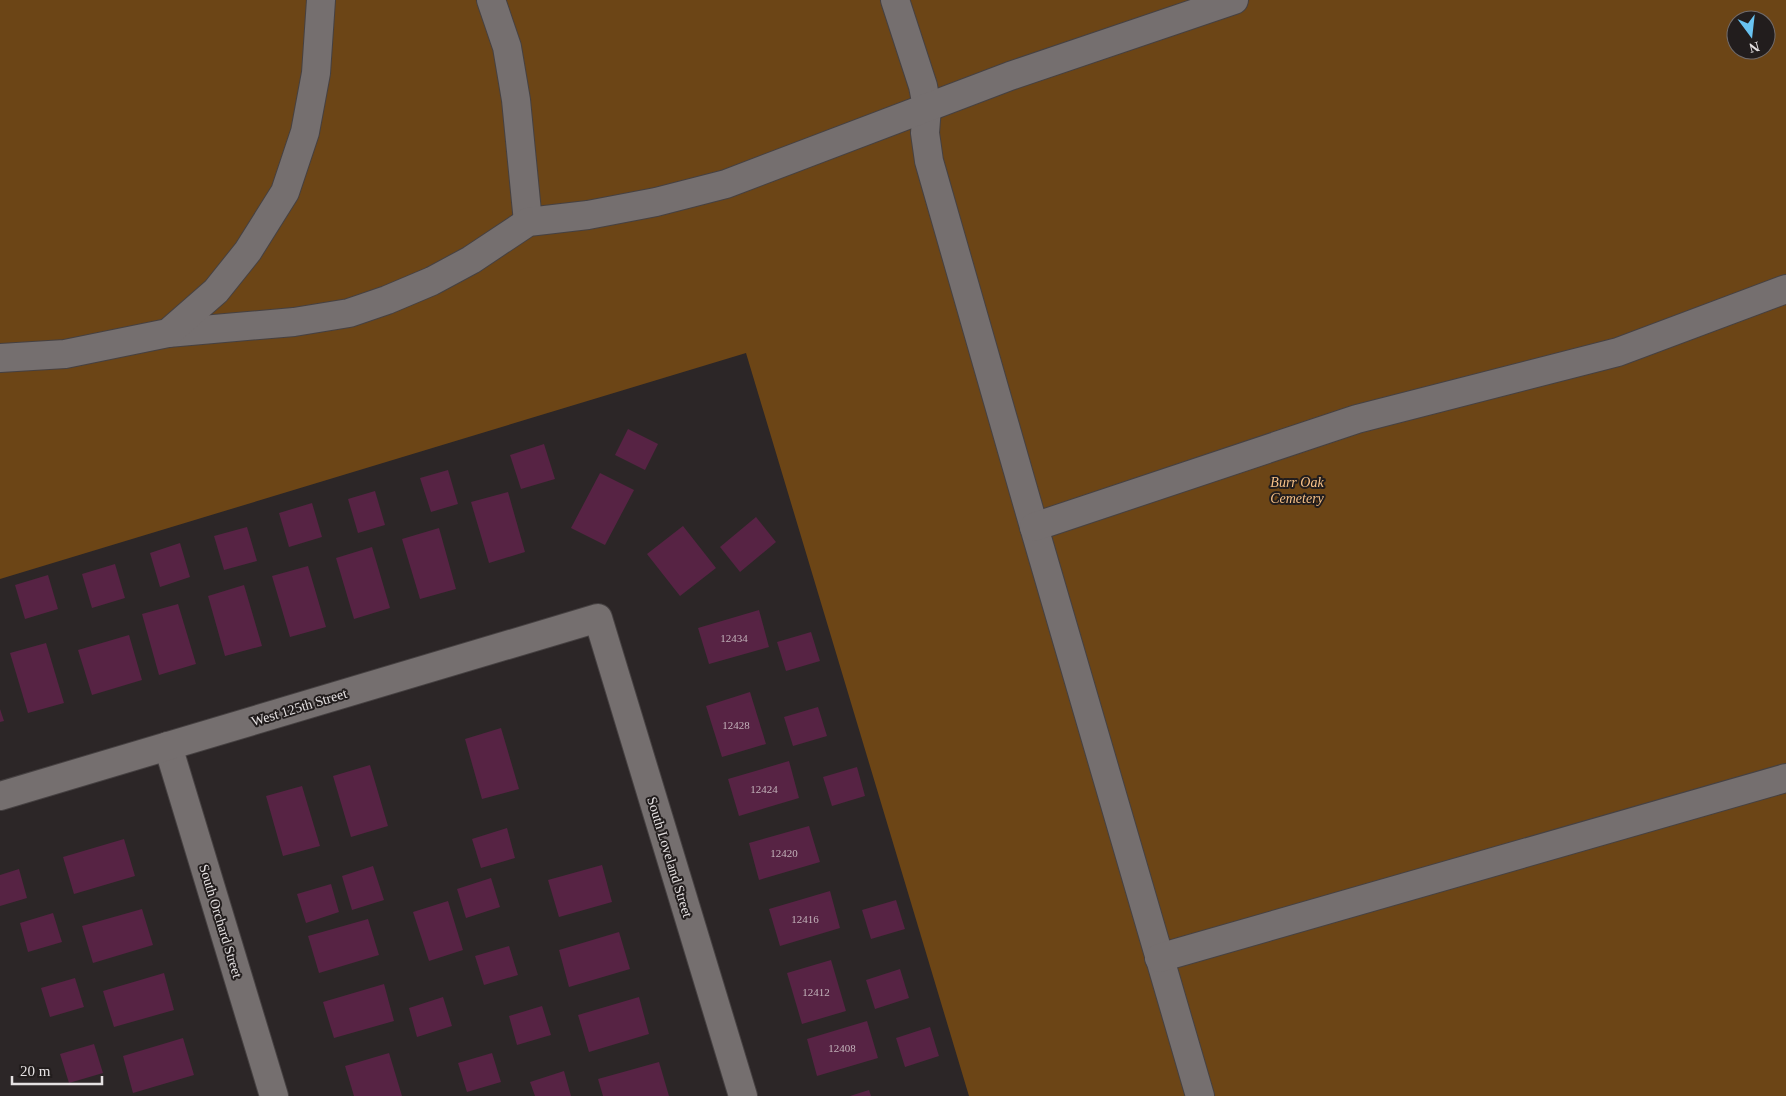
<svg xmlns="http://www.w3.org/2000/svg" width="1786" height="1096" font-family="Georgia,serif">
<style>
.green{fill:#6c4516;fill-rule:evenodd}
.building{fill:#572344}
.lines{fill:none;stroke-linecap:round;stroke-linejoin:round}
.minor-casing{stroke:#464142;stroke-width:30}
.minor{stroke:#756f6f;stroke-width:28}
.labels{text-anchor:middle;stroke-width:4;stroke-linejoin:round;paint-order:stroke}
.number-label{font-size:11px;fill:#c2b2ba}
.park-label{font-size:14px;font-style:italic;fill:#f6c087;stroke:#221d1d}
.street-label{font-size:14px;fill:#e5e1e2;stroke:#221d1d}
</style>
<rect width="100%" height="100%" fill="#2c2627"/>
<path class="green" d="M0,0H1786V1096H969L746,353L0,579ZM1736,20H1766V50H1736Z"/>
<g class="building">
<polygon points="628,429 658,444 645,470 615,455"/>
<polygon points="544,444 555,479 521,489 510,455"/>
<polygon points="448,470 458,504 431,512 420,478"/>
<polygon points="600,473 634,490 605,545 571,528"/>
<polygon points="375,491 385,525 358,533 348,499"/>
<polygon points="508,492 525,552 489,563 471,502"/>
<polygon points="312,503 322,537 289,547 279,513"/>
<polygon points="756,517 776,542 740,572 720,547"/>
<polygon points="683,526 716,568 680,596 647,554"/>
<polygon points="247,527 257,561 224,570 214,536"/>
<polygon points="439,528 456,589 420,599 402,539"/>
<polygon points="180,543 190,577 160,587 150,553"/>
<polygon points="372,547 390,608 354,619 336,558"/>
<polygon points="115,564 125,598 92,608 82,574"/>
<polygon points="308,566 326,627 290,637 272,576"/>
<polygon points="48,575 58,609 25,619 15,585"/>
<polygon points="244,585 262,646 225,656 208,596"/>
<polygon points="178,604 196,664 159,675 142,614"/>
<polygon points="759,610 769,647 709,664 698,628"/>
<polygon points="811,632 820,661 786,671 777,642"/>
<polygon points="129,635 142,680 92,695 78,650"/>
<polygon points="46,643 64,703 28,713 10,653"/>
<polygon points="750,692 766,744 722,757 706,706"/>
<polygon points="818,707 827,736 793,746 784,717"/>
<polygon points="0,709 4,721 0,722"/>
<polygon points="501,728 519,789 482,799 465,739"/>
<polygon points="789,761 799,798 739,816 728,779"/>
<polygon points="370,765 388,826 351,837 333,776"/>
<polygon points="857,767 865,796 832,806 823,777"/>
<polygon points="302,786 320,846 283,856 266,796"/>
<polygon points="809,826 820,862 759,880 749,843"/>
<polygon points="507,828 515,858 481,868 472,839"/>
<polygon points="124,839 135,876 74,894 63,857"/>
<polygon points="602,865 612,902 559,917 548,880"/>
<polygon points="373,866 384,900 352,910 342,876"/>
<polygon points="19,869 27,898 0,906 0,875"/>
<polygon points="491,878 500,907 466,918 457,889"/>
<polygon points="331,884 339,912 306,923 297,894"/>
<polygon points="830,891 840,928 780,946 769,909"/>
<polygon points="896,900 905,929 871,939 862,910"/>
<polygon points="448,901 463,950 429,961 413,912"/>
<polygon points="142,909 153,945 93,963 82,926"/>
<polygon points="53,913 62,942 28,952 20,923"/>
<polygon points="368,919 379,955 319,973 308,936"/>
<polygon points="619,932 630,969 569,987 559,950"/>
<polygon points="509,946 518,975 484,985 475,956"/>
<polygon points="831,960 846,1011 802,1024 787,973"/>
<polygon points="900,969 909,998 875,1009 866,980"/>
<polygon points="164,973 174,1010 114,1027 103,991"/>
<polygon points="75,978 84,1007 50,1017 41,988"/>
<polygon points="384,984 394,1021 334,1038 323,1002"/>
<polygon points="443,997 452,1026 417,1037 409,1008"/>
<polygon points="639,997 649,1034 589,1052 578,1015"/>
<polygon points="542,1006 551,1035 517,1045 509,1016"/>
<polygon points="867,1021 878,1058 817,1076 807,1039"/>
<polygon points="930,1027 939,1056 905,1067 896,1038"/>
<polygon points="183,1038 194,1075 133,1093 123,1056"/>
<polygon points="94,1044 103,1073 69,1083 60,1054"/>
<polygon points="389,1053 402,1096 354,1096 345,1066"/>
<polygon points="492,1053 501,1082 467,1092 458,1063"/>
<polygon points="659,1062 669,1096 603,1096 598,1079"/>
<polygon points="564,1071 571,1096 535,1096 530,1082"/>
<polygon points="869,1090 871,1096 850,1096"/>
</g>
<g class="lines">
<g class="minor-casing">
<g id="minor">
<polyline points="491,0 507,47 516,100 528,222"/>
<polyline points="895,0 923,86 927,107 925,133 929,161 1034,527 1200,1096"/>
<polyline points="168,333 294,322 349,313 387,300 432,281 471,260 528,222 588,215 656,202 726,184 1010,76 1234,0"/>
<polyline points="0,358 65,354 168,333 216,291 248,251 285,192 305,132 316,73 321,0"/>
<polyline points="1034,527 1357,419 1618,352 1786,289"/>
<polyline points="168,746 274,1096"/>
<polyline points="0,796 598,618 743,1096"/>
<polyline points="1159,958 1786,778"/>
</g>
</g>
<use href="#minor" class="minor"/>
</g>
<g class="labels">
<g class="number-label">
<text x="734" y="642">12434</text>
<text x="736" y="729">12428</text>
<text x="764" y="793">12424</text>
<text x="784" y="857">12420</text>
<text x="805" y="923">12416</text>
<text x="816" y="996">12412</text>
<text x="842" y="1052">12408</text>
</g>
<g class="park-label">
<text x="1297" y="487">Burr Oak<tspan x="1297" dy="16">Cemetery</tspan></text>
</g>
<g class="street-label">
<text transform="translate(299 707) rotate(-17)" y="5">West 125th Street</text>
<text transform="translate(670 857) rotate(73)" y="5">South Loveland Street</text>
<text transform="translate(221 921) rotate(73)" y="5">South Orchard Street</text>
</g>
</g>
<g transform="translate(1751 35) rotate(165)"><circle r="24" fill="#221d1d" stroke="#706b6c"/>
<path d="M0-4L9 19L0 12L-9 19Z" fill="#69c3f1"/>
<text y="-8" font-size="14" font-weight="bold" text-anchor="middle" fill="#e5e1e2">N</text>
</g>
<path d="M12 1076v8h90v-8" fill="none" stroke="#e5e1e2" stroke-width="2.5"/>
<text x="20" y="1076" font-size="15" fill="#e5e1e2" stroke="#221d1d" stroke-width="4" paint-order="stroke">20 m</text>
</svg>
